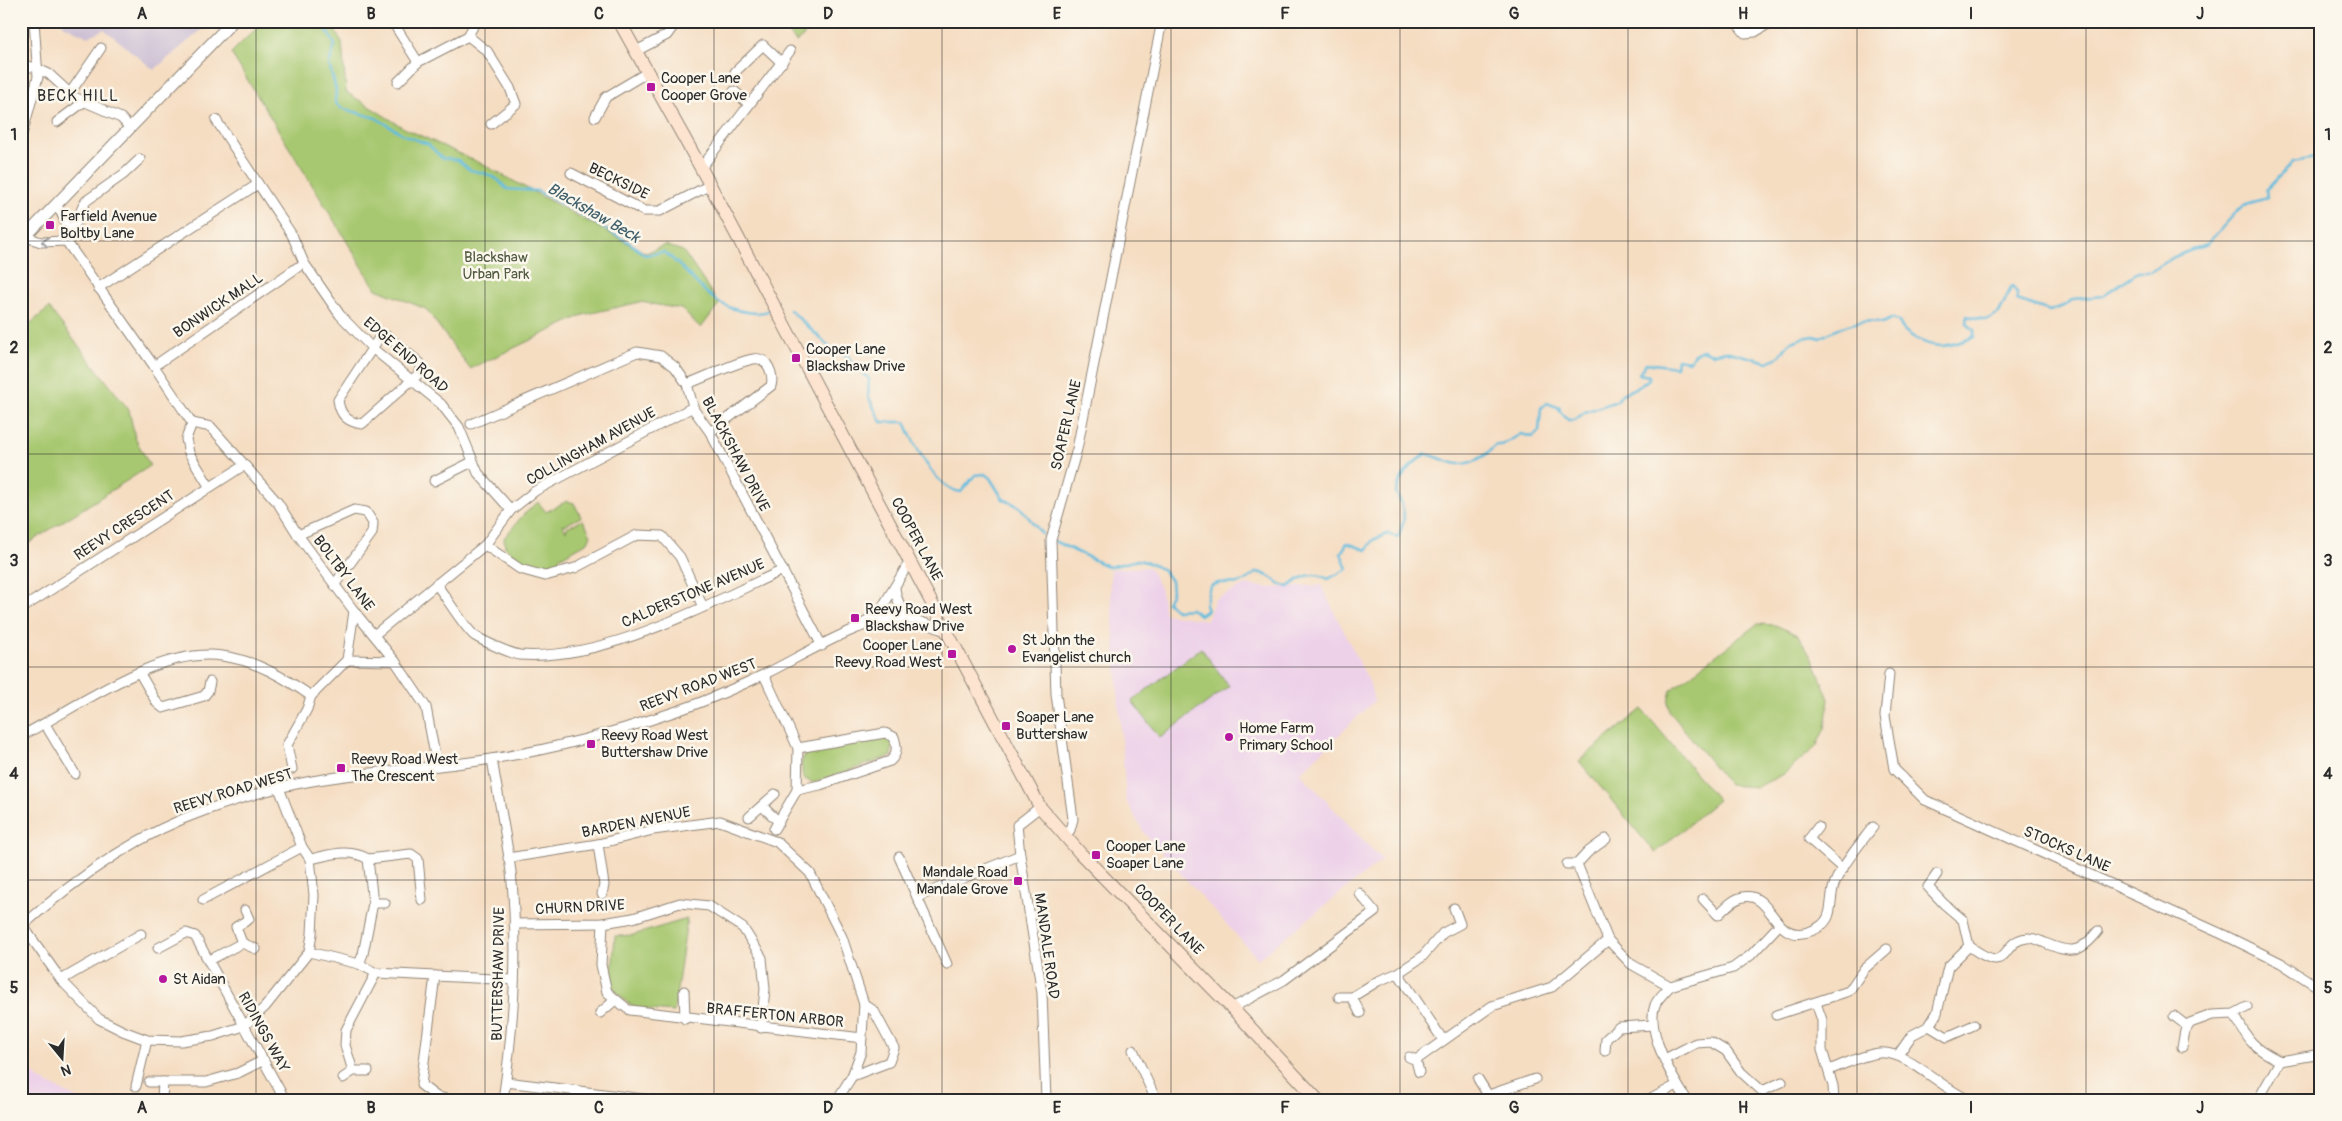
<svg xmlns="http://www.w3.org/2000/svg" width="2342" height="1121" font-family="Pangolin,sans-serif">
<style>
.built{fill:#edd1e9}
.industrial{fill:#ccbfd4}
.green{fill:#a7c870;stroke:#697a4e}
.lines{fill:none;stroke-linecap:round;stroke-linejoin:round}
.stream{stroke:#61bcde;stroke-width:2.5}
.minor-casing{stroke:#908476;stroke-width:11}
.tertiary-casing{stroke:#908476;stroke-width:13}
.secondary-casing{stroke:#908476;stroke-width:14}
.minor{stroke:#fff;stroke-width:9}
.tertiary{stroke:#fff;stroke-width:11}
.secondary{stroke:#fde4d0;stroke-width:12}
.oneway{stroke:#a0a0a0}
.grid{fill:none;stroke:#2b2b2b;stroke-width:1;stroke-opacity:0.55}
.poi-dot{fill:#b5179e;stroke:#fbf7ec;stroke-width:2}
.labels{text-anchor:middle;stroke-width:5;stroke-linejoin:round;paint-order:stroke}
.poi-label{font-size:15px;fill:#2b2b2b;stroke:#fbf7ec;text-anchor:start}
.street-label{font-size:15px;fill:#2b2b2b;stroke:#fbf7ec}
.park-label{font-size:15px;fill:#505a40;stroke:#fbf7ec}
.neighbourhood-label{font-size:16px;letter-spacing:1px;fill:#2b2b2b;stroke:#fbf7ec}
.water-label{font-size:16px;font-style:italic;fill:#3e5e6a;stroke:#fbf7ec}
.neatline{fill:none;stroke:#2b2b2b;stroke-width:2}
.grid-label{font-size:16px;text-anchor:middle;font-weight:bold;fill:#2b2b2b}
</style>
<rect width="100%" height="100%" fill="#fbf7ec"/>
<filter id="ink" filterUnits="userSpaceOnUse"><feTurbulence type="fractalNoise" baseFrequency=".02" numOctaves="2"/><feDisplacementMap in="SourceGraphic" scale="10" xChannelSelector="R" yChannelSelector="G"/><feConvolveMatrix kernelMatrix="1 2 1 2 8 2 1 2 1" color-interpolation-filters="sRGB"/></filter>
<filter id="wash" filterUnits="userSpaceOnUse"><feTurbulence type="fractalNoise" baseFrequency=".0096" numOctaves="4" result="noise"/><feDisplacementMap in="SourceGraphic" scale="20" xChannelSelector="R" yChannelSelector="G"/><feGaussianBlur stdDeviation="1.12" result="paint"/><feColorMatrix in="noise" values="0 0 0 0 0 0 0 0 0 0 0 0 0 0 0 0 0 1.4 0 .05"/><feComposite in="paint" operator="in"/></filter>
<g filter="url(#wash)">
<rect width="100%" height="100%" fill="#f5ddc2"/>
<g class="built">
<polygon points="1149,567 1160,588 1165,614 1207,620 1215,599 1246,585 1271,588 1321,585 1370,684 1374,701 1300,773 1382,860 1258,959 1144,833 1126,800 1110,581 1111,569"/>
<polygon points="21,1063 39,1079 80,1100 21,1100"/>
</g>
<polygon class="industrial" points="62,21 212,21 154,70 104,29 88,37 63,25"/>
<g class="green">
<polygon points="264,21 329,21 342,42 346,92 404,128 482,164 646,253 665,245 683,251 719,304 701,328 681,309 640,302 583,315 470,369 426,309 376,289 231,53"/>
<polygon points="798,24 805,35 796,42 788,32"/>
<polygon points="49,308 129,410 135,438 150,466 21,548 21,331"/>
<path d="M567,501L574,503L581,517L565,525L562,524L566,531L567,527L583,520L591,535L588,542L559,558L562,564L560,567C537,571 520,562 505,547L504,538L523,515L538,502L546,512Z"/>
<polygon points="1757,624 1775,625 1798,635 1814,662 1829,699 1825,728 1816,747 1784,774 1757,787 1729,785 1670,712 1668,702 1671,690"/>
<polygon points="1201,648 1229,686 1160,738 1132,701"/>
<polygon points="1642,709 1718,800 1655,853 1579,761"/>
<path d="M881,737L889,738L893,744L891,756L813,783L803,778C801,767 800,759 808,751Z"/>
<path d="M687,919L674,1012C643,1009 630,1013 611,984L615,936L633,935Z"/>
</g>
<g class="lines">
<g class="stream">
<path d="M326,29L335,45L329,64L336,90L335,102L341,108L376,118L406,136L428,144L442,158L458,160L470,170L484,173L497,179L507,189L537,191L577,212L630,243L645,255L664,252C694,274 707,307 747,312C756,313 762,314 770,310"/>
<path d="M790,310L832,349L848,356L857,371L863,373L869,379L868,396L881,422H905C914,444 935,489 961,492L975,475L985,474L990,478L1003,499L1020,507L1042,534"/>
<path d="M1054,541L1109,567L1138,560L1153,564L1164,571L1171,581L1172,592L1167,602L1176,610L1191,609L1200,615L1207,610L1205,605L1210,586C1230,576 1232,594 1257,572C1274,575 1274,584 1289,587C1301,576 1313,571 1328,579L1347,569L1341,553L1347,543L1366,550L1373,540L1387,534L1398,537C1406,520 1406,509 1396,493C1400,475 1411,465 1425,454C1437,455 1448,464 1460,464C1472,464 1489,455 1495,445H1502L1521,434L1533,437L1539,431L1541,408L1547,403L1560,408L1559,410L1568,420H1575L1585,412L1617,401L1622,394L1640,386L1649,379V376L1639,374L1646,363L1676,367L1677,359L1689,361L1696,353L1703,350L1712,354L1725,351L1768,362L1780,356L1789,343L1803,338L1814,336L1820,338C1840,327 1861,317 1883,323L1892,318L1899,322C1902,330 1907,333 1915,338C1937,351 1951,346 1974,337V330L1966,323L1967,316L1986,320L1999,313L2012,286L2017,293V300L2050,311L2066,305L2073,299L2102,296L2138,272H2150L2174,257L2207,244L2243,205L2267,198L2266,190L2293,162L2321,157"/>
</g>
</g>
</g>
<g filter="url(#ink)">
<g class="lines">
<g class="minor-casing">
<g id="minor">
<polyline points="392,21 418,62"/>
<polyline points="563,21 564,22"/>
<polyline points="1735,21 1745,33 1755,32 1773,21"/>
<polyline points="468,36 487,51 510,88 516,104 491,124"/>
<polyline points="636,51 667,35 677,21"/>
<polyline points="21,64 31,67"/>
<polyline points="38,69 49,74 74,97 104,110"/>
<polyline points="735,72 763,45 782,63"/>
<polyline points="398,82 418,62 468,36 476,21"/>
<polyline points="734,91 749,104"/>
<polyline points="70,93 101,48"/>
<polyline points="107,112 121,118 130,128"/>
<polyline points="595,117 606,97 648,72"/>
<polyline points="216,120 292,235 304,263 340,315 372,348 441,404 459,427 478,473 511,510"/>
<polyline points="57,122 85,101"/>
<polyline points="21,138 38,77 34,21"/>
<polyline points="701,168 790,51"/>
<polyline points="571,173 644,211 660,211 710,185"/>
<path d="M56,205C65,216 68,227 66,241L154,366L192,423L211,427L278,503L298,535L354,611L395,661L426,707L437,766"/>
<path d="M67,231C81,223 78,212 86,201L124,174L140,159"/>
<polyline points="26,237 41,242 66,241"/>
<polyline points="98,288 258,184"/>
<path d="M383,336H387L420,363L422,371L362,424C347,422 340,415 338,400L379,338Z"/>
<polyline points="154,366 298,267"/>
<path d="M687,384C704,378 736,362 753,359C768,356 774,375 771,386L710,432"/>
<polyline points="192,423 186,439 189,453 209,486"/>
<polyline points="471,424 637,352 661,356 675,367 687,384 694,410 710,432 822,646"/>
<polyline points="434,481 472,462"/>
<polyline points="298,535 354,510 366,512 373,523 372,533 335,584"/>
<polyline points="485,545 520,569 545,576 575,568 637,535 662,536 680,557 703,607"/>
<path d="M436,584C445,595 465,629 475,636C483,641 511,654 520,655C606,661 706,605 783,570"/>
<path d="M895,588C897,604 902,610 916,619"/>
<polyline points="21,609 243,466"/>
<polyline points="860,627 883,606 910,561"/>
<polyline points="374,635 485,545 511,510 535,491 693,407"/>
<polyline points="347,660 395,661"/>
<polyline points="139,672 157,703 163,708 204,696 208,691 210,682"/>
<polyline points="1889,674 1885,716 1894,769 1925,800 2224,935 2281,963 2321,989"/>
<polyline points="764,675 798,748 797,790 774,829"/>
<polyline points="45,724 75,774"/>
<path d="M21,736C78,707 157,647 222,656C255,660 285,678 311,696"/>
<path d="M492,759C498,796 506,834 511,872C519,947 514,1025 503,1100"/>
<polyline points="292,769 287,745 307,709 311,696 347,660 354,611"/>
<path d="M797,790L820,785L890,761C898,754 897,746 894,737L885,733L798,748"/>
<polyline points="762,806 779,822"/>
<polyline points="1040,807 1017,825 1020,855 1042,993 1046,1100"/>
<polyline points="749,817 775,794"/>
<polyline points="1818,827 1809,839 1843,869"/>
<polyline points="1065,837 1070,830 1073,819 1056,694 1051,540 1077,449 1162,21"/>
<polyline points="1606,839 1588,852 1577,864 1608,940 1631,964 1670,986"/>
<polyline points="598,844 604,885 602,894"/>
<polyline points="899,857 947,964"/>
<polyline points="508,858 598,844 653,830 720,821 777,842 810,873 842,937 864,1004 861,1052 852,1076 837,1100"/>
<path d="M310,859C330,855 349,848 368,859L373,903L363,954L359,964"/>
<polyline points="368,859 411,854 418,859 422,900"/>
<polyline points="1567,864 1577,864"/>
<polyline points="917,897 1020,855"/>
<path d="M1703,899L1718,915C1725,908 1733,899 1743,897C1773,891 1773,946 1811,931C1839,921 1826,899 1836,880C1845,861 1860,844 1873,827"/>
<polyline points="203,900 302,847"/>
<polyline points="373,903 385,903"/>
<polyline points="603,923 601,965 607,992 625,1007"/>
<polyline points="514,924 603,923 633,918 680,903 709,906 743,928 762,958 765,989 761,1028"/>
<polyline points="23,926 61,980 99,1019 123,1031 147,1040 181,1041 213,1036 244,1026 265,1007 309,952 312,934 314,895 310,859 302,847 279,788"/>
<path d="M21,927C75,879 137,834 206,810C229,802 254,794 278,788C347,771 420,771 491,759C548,750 610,734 665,715C699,704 734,689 767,673C800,657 864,617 900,618C917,619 932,626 948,632"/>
<polyline points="242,943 256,949"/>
<path d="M1969,946C2013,978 1998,941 2027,938C2033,937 2040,941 2045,943C2071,954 2080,954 2098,931"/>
<polyline points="158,948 186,933 195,936 285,1100"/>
<polyline points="309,952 359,964 376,973 514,980"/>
<polyline points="208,961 242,943 236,927 249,919 245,910"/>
<polyline points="1398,973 1443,1040"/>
<polyline points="435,976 421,1085 437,1097 451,1100"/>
<polyline points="61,980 141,934"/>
<polyline points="1670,986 1733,968 1751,955 1779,925"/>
<path d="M1670,986C1665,992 1657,999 1655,1005C1645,1031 1673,1079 1687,1100"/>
<polyline points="684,991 685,1019"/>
<polyline points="1339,997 1352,997 1378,981 1398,973 1422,957 1443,933 1460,924 1454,908"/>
<polyline points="1352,997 1360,1013"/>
<polyline points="1816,1003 1822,1020 1822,1050 1833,1086 1834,1100"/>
<polyline points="1232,1008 1284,980 1375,912 1359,893"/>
<polyline points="630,1010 862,1038"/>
<polyline points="600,1013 614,1001"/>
<path d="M2234,1014C2249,1042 2252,1047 2280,1061"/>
<polyline points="1776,1015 1849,991 1864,969 1887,949"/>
<polyline points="2174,1016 2187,1026"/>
<polyline points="1929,1026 1947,1037 1974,1025"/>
<polyline points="2182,1047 2185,1031 2190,1023 2212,1015 2234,1014 2247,1007"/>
<polyline points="1133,1050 1156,1100"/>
<polyline points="1605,1051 1606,1039 1619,1027 1653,1025"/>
<polyline points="1898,1055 1912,1035 1929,1026 1937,1013 1948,967 1969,946 1963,920 1944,904 1928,887 1937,874"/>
<polyline points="1409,1057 1416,1060 1419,1072"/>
<polyline points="1665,1059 1696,1043 1711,1042 1726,1051 1741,1072 1762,1091 1782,1082"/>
<polyline points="1416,1060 1492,1006 1552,987 1608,940"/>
<path d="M1829,1070C1845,1064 1862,1055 1879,1053C1908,1050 1942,1090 1970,1100"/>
<polyline points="353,1071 345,1045 346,1030 376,973"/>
<polyline points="852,1076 889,1062 894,1048 874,1011 864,1004"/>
<polyline points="343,1078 353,1071 368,1071"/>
<polyline points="1478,1079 1491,1100"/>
<polyline points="149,1082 206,1082 238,1073 264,1060"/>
<polyline points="506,1082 652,1100"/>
<polyline points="136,1086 147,1040"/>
<polyline points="1489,1095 1535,1079"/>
<polyline points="1881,1098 1884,1100"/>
<polyline points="162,1099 163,1082"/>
<polyline points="1649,1100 1677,1085"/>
<polyline points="2258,1100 2280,1061 2315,1055 2321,1057"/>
</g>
</g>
<g class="tertiary-casing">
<polyline id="tertiary" points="21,241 233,21"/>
</g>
<g class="secondary-casing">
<polyline id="secondary" points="619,21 701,168 1040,807 1080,853 1232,1008 1318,1100"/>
</g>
<use href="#minor" class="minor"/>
<use href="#tertiary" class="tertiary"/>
<use href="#secondary" class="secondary"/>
</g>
<defs><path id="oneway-chevron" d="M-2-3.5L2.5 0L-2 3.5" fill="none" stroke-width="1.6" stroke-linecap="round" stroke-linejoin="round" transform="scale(1.25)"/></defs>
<use class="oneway" href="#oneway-chevron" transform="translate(45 242) rotate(-176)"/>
</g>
<path class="grid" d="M256,21V1100M485,21V1100M714,21V1100M942,21V1100M1171,21V1100M1400,21V1100M1628,21V1100M1857,21V1100M2086,21V1100M21,241H2321M21,454H2321M21,667H2321M21,880H2321"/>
<g class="poi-dot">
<rect x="646" y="82" width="10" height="10" rx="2.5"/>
<rect x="45" y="220" width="10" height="10" rx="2.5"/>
<rect x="791" y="353" width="10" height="10" rx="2.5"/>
<rect x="850" y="613" width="10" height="10" rx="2.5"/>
<circle cx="1012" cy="649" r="5"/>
<rect x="947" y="649" width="10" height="10" rx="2.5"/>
<rect x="1001" y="721" width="10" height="10" rx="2.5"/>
<circle cx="1229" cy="737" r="5"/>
<rect x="586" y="739" width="10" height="10" rx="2.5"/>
<rect x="336" y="763" width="10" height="10" rx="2.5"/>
<rect x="1091" y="850" width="10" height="10" rx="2.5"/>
<rect x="1013" y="876" width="10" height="10" rx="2.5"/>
<circle cx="163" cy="979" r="5"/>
</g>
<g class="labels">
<g class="poi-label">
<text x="661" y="83">Cooper Lane<tspan x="661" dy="17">Cooper Grove</tspan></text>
<text x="60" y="221">Farfield Avenue<tspan x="60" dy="17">Boltby Lane</tspan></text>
<text x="806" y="354">Cooper Lane<tspan x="806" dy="17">Blackshaw Drive</tspan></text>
<text x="865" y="614">Reevy Road West<tspan x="865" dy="17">Blackshaw Drive</tspan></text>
<text x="1022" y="645">St John the<tspan x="1022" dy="17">Evangelist church</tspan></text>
<text x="942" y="650" text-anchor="end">Cooper Lane<tspan x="942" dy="17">Reevy Road West</tspan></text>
<text x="1016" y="722">Soaper Lane<tspan x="1016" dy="17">Buttershaw</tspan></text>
<text x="1239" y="733">Home Farm<tspan x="1239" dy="17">Primary School</tspan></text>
<text x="601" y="740">Reevy Road West<tspan x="601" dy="17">Buttershaw Drive</tspan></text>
<text x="351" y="764">Reevy Road West<tspan x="351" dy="17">The Crescent</tspan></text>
<text x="1106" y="851">Cooper Lane<tspan x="1106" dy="17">Soaper Lane</tspan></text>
<text x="1008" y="877" text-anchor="end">Mandale Road<tspan x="1008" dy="17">Mandale Grove</tspan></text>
<text x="173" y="984">St Aidan</text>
</g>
<g class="street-label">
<text transform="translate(619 181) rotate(26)" y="5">BECKSIDE</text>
<text transform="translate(218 305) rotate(-34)" y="5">BONWICK MALL</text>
<text transform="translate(406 355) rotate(41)" y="5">EDGE END ROAD</text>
<text transform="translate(1066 425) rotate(-77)" y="5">SOAPER LANE</text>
<text transform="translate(591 446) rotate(-29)" y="5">COLLINGHAM AVENUE</text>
<text transform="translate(736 454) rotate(62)" y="5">BLACKSHAW DRIVE</text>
<text transform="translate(124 525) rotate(-33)" y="5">REEVY CRESCENT</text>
<text transform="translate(917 539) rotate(62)" y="5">COOPER LANE</text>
<text transform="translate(344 573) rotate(53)" y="5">BOLTBY LANE</text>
<text transform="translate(693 593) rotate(-23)" y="5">CALDERSTONE AVENUE</text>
<text transform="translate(698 685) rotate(-21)" y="5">REEVY ROAD WEST</text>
<text transform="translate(233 791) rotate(-17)" y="5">REEVY ROAD WEST</text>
<text transform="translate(636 822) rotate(-11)" y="5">BARDEN AVENUE</text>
<text transform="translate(2067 849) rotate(24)" y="5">STOCKS LANE</text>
<text transform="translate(580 907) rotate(-3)" y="5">CHURN DRIVE</text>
<text transform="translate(1169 919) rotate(46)" y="5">COOPER LANE</text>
<text transform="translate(1047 946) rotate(82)" y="5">MANDALE ROAD</text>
<text transform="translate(498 974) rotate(-89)" y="5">BUTTERSHAW DRIVE</text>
<text transform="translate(775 1015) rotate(6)" y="5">BRAFFERTON ARBOR</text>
<text transform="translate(264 1032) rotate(61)" y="5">RIDINGS WAY</text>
</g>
<g class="park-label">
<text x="496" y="262">Blackshaw<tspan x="496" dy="17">Urban Park</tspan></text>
</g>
<g class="neighbourhood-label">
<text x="78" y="101">BECK HILL</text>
</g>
<g class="water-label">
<text transform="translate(594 212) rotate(30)" y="6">Blackshaw Beck</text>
</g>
</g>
<rect width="2342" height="1121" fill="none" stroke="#fbf7ec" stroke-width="55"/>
<g transform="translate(62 1058) rotate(162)" stroke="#fbf7ec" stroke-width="4" paint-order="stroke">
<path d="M0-4L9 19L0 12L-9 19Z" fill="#2b2b2b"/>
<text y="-8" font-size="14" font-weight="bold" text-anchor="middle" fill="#2b2b2b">N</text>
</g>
<rect x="28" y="28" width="2286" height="1066" class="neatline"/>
<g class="grid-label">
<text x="142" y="19">A</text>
<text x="371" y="19">B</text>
<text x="599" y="19">C</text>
<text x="828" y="19">D</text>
<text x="1057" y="19">E</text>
<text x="1285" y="19">F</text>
<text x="1514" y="19">G</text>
<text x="1743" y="19">H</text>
<text x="1971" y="19">I</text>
<text x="2200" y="19">J</text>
<text x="14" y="140">1</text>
<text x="2328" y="140">1</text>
<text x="14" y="353">2</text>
<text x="2328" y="353">2</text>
<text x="14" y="566">3</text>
<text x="2328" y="566">3</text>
<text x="14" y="779">4</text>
<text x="2328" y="779">4</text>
<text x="14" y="993">5</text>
<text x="2328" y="993">5</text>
<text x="142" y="1113">A</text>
<text x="371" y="1113">B</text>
<text x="599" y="1113">C</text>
<text x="828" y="1113">D</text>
<text x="1057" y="1113">E</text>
<text x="1285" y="1113">F</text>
<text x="1514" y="1113">G</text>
<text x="1743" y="1113">H</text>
<text x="1971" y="1113">I</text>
<text x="2200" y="1113">J</text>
</g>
</svg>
